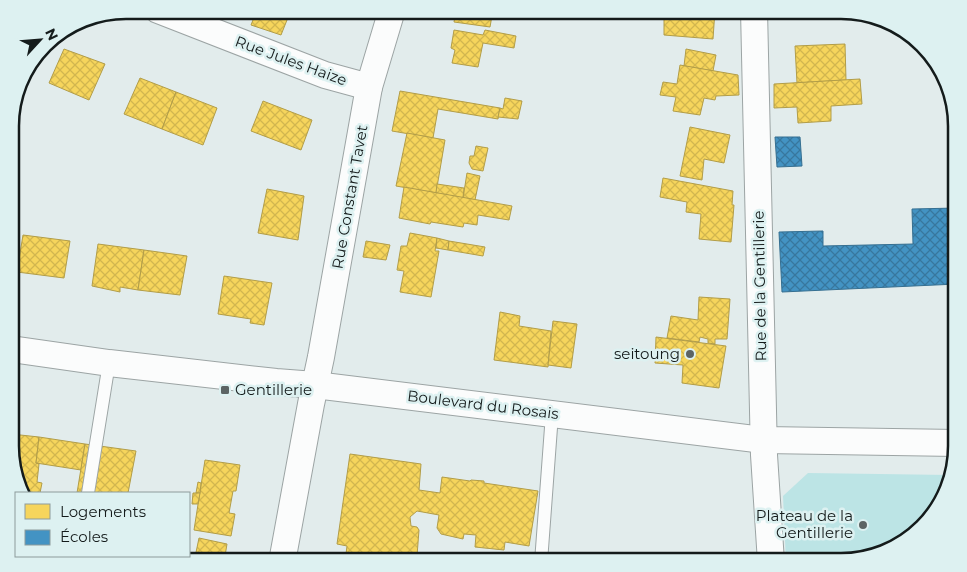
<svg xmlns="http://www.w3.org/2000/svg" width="967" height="572" font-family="Montserrat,sans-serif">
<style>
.green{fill:#bce4e5}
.water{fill:url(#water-waves)}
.homes{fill:url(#homes-cross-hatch);stroke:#b29d48}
.schools{fill:url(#schools-cross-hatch);stroke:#356f91}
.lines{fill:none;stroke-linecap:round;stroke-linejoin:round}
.service-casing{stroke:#9ca4a4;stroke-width:14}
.minor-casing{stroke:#9ca4a4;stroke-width:28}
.service{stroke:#fbfcfc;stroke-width:12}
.minor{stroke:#fbfcfc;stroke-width:26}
.poi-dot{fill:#5c6464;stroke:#ddf1f1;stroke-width:2}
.labels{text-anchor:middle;stroke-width:5;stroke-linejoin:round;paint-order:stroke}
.street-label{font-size:15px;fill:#141b1b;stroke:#ddf1f1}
.poi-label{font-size:15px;fill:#141b1b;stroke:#ddf1f1;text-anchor:end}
.rim{fill:none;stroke:#141b1b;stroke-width:2.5}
</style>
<defs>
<pattern id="water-waves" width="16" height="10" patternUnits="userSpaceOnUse" patternTransform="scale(1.25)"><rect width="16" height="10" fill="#6bbcbe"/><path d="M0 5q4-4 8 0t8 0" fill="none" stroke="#5ca1a3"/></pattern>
<pattern id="homes-cross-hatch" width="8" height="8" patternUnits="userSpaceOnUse" patternTransform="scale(1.25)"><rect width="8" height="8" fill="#f6d55c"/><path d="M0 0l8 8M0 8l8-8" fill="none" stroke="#d2b64f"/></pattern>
<pattern id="schools-cross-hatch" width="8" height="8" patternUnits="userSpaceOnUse" patternTransform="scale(1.25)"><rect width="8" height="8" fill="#4393c3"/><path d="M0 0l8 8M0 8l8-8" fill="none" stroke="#37779e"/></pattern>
</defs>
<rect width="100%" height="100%" fill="#e2ecec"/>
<polygon class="green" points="808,473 950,475 941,504 899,546 849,562 786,562 783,496"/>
<rect class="water" x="142" y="556" width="23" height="6"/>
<g class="homes">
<polygon points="257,10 291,10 281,35 251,25"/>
<polygon points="456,10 493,10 490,27 454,22"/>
<polygon points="679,10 715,10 713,39 664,35 664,12 679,12"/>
<polygon points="815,10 842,10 859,15 815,17"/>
<polygon points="454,30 483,35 485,30 516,36 514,48 483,43 478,67 452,63 455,50 451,48"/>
<polygon points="845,44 846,80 797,83 795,46"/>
<polygon points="64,49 105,64 89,100 49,83"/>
<polygon points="686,49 716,55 713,71 684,66"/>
<polygon points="680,65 738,75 739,95 716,96 715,100 704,98 700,115 673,111 676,97 660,95 663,82 677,84"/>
<polygon points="140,78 176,92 162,129 124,114"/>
<polygon points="860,79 862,104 831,106 831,121 798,123 797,107 774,108 774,84"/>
<polygon points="400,91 500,108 498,119 438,109 433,138 392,131"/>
<polygon points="176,92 217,108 203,145 162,129"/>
<polygon points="505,98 522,101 518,119 498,117 500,108 503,109"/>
<polygon points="263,101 312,120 301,150 251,131"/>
<polygon points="690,127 730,135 724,163 704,159 702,180 680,176"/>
<polygon points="407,133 445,140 436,193 396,186"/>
<polygon points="476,146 488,148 483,171 472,169 469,163 470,156 474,156"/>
<polygon points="467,173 480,176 475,200 463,198"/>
<polygon points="663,178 733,191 732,205 734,205 731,242 699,239 701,214 686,212 687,202 660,197"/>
<polygon points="437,184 464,188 463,198 436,193"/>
<polygon points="404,187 512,206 509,220 478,215 477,225 464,223 463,227 431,222 430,224 399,218"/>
<polygon points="267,189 304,196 298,240 258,233"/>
<polygon points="410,233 437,238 435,251 439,251 431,297 400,292 404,271 397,270 401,246 407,246"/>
<polygon points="23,235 70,241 64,278 17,272"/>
<polygon points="437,238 449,241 448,250 436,248"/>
<polygon points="366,241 390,245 386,260 363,257"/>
<polygon points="449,241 485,247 483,256 448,250"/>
<polygon points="98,244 144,250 138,290 120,287 120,292 92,286"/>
<polygon points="144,250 187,256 180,295 138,290"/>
<polygon points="224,276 272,283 264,325 250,323 251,319 218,314"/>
<polygon points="699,297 730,299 727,339 715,339 715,344 708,343 708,339 700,337 699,342 667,338 671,316 698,320"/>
<polygon points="500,312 520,316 519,326 551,331 548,367 494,360"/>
<polygon points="553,321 577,324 571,368 548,365"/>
<polygon points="656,337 726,346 719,388 682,383 683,365 655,363"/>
<polygon points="11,434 39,437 36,463 39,464 37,482 42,483 40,493 23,493 11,461"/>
<polygon points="39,437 85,444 81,470 36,463"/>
<polygon points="85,444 136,451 128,493 77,493"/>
<polygon points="350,454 421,464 419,490 440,493 442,477 470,481 471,480 484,481 484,483 538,491 529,546 505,542 504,550 475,547 476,535 464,534 463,539 441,534 437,528 439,515 417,511 410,517 411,526 417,527 419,530 417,556 409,556 408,562 345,562 347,546 337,544"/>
<polygon points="205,460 240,465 236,491 233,491 229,513 235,514 231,536 194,530"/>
<polygon points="198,482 201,483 200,493 196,493"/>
<polygon points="193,493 200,493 198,504 192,504"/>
<polygon points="199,538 227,544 224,562 194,562"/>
</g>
<g class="schools">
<polygon points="775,137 800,137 802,166 777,167"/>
<polygon points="957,208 957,284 782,292 779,232 823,231 823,246 913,244 912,209"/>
</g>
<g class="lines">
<g class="service-casing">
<g id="service">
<polyline points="88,493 109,363"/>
<polyline points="541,562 552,414"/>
</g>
</g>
<g class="minor-casing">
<g id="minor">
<polyline points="158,10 325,75 369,87"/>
<polyline points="754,10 764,455 771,562"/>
<polyline points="11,349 109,363 276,382 315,385 764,440 957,443"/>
<polyline points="282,562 311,404 321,357 369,87 392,10"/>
</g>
</g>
<use href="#service" class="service"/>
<use href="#minor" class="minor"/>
</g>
<g class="poi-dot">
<circle cx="690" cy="354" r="5"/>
<rect x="220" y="385" width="10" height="10" rx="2.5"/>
<circle cx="863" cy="525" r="5"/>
</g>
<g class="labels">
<g class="street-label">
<text transform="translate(291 61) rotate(20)" y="5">Rue Jules Haize</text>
<text transform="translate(350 197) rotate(-80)" y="5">Rue Constant Tavet</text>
<text transform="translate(760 286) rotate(-91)" y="5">Rue de la Gentillerie</text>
<text transform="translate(483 405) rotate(7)" y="5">Boulevard du Rosais</text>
</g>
<g class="poi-label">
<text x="680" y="359">seitoung</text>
<text x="235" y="395" text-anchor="start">Gentillerie</text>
<text x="853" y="521">Plateau de la<tspan x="853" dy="17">Gentillerie</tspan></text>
</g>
</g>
<path d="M0 0H967V572H0ZM126 19H841A107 107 0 0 1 948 126V446A107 107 0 0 1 841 553H126A107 107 0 0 1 19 446V126A107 107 0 0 1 126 19Z" fill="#ddf1f1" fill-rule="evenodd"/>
<path class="rim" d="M126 19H841A107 107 0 0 1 948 126V446A107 107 0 0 1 841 553H126A107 107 0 0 1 19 446V126A107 107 0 0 1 126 19Z"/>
<rect x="15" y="492" width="175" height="65" fill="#ddf1f1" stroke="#8d9b9b"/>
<rect x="25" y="504" width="25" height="15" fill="#f6d55c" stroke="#8d9b9b"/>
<text x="60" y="517" font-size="15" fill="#141b1b">Logements</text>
<rect x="25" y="530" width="25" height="15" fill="#4393c3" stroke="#8d9b9b"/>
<text x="60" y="542" font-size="15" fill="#141b1b">Écoles</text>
<g transform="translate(40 40) rotate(64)" stroke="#ddf1f1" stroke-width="4" paint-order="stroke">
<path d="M0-4L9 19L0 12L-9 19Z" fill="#141b1b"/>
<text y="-8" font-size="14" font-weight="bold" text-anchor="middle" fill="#141b1b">N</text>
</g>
</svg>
